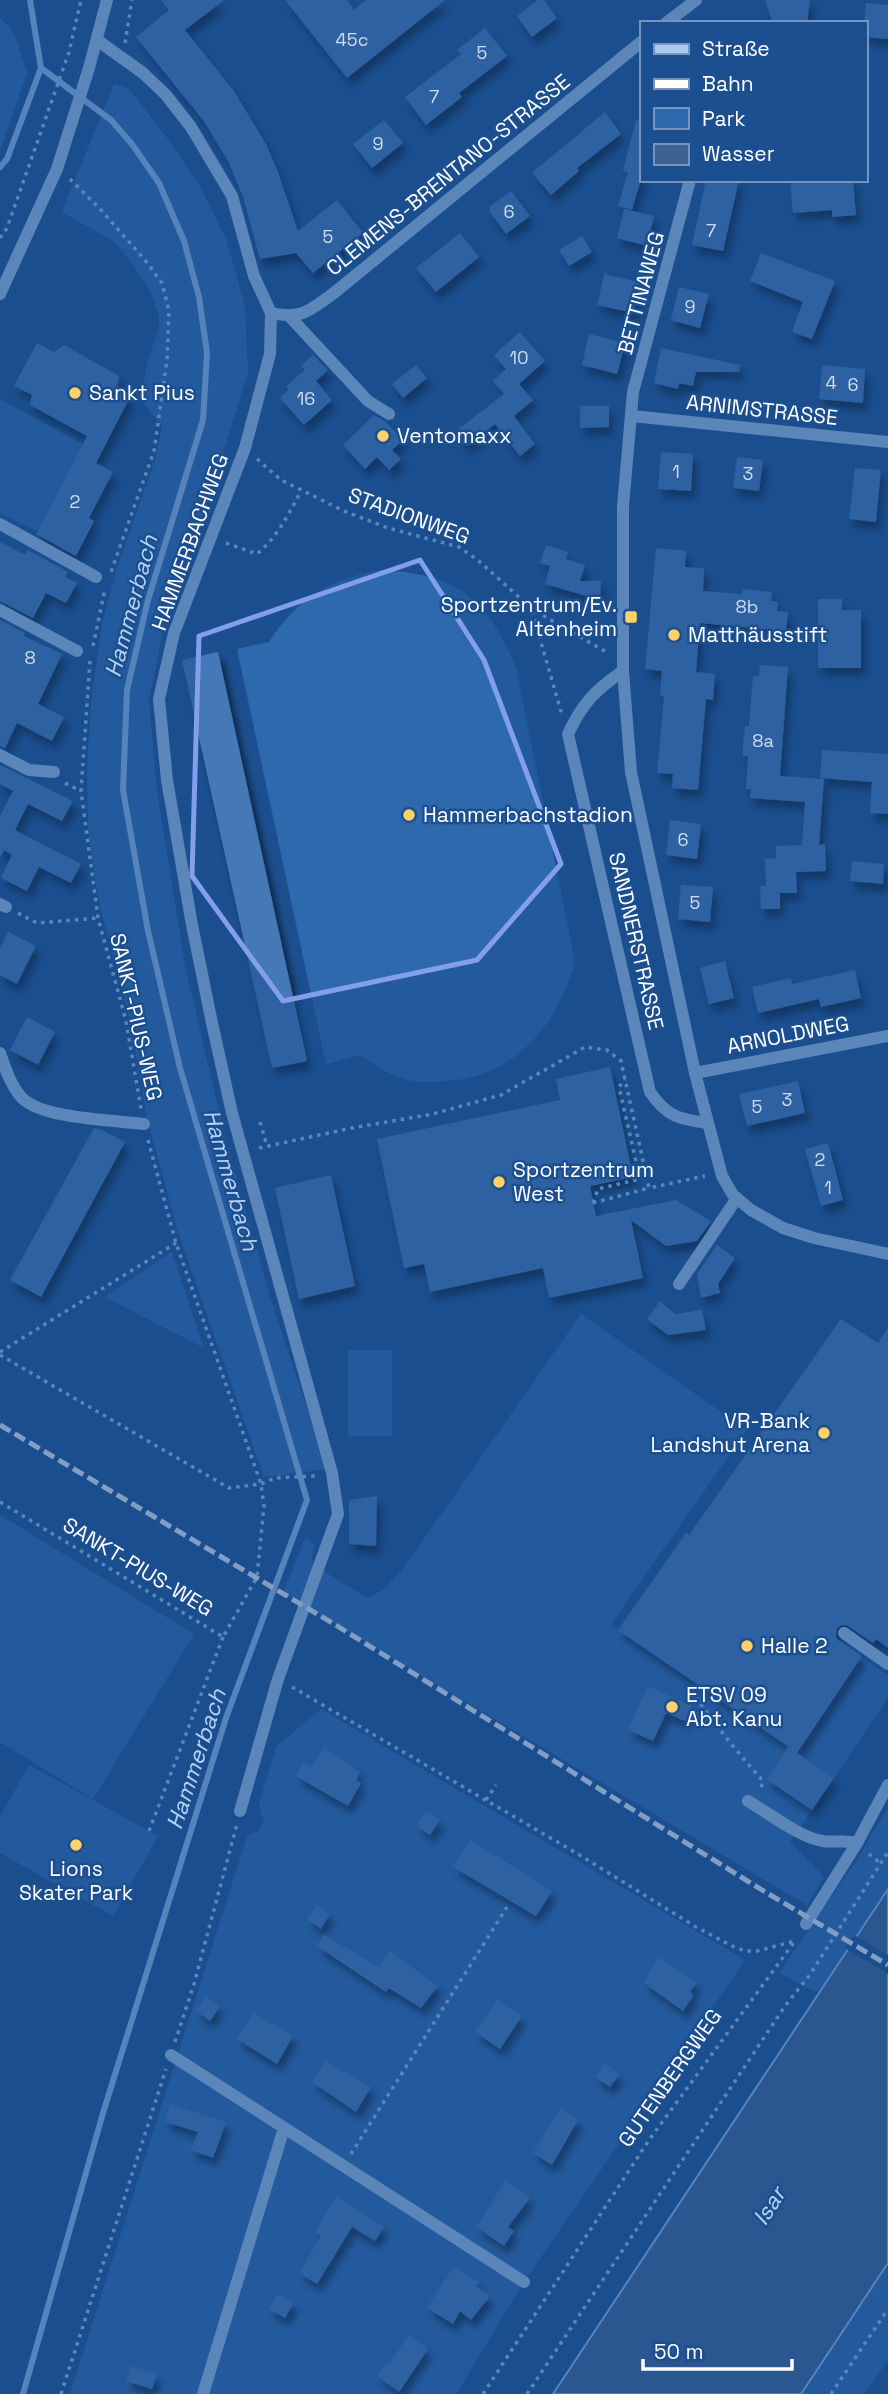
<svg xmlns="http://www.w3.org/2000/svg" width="888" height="2394" font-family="'Space Grotesk',sans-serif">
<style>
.green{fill:#2e69ad}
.water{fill:#3c6290;stroke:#9cc4f0;stroke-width:2}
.pier{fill:#1b4f8f}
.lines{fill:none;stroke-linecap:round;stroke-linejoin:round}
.stream{stroke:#9cc4f0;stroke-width:6}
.building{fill:#4478b7;filter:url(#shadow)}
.path{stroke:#a9c9ee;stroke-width:3.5;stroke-dasharray:3.5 5;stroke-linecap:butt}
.minor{stroke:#a9c9ee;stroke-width:12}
.rail{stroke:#fff;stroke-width:5;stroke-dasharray:12 5;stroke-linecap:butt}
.marked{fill:none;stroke:#839eea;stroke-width:5;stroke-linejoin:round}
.poi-dot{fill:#ffd166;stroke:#1b4f8f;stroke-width:2.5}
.labels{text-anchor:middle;stroke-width:5;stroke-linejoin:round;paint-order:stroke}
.number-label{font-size:18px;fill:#d0dded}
.street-label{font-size:21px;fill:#fff;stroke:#1b4f8f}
.poi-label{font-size:21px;fill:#fff;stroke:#1b4f8f;text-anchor:start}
.water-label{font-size:23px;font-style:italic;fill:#b5d3f5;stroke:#1b4f8f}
</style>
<defs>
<filter id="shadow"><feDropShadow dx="4.5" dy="8" stdDeviation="3.5" flood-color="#0009"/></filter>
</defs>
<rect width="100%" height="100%" fill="#1b4f8f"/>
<g class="green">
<polygon points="0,17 14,33 27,73 0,151"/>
<polygon points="114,84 128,88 171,143 202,190 226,239 245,306 248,372 212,489 166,617 149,700 156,784 185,966 224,1133 270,1297 327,1469 264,1477 178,1232 147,1118 128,1012 99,902 88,831 87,762 92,694 102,624 117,568 156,457 162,427 141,399 147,364 159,327 159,316 152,294 136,269 115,242 62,212"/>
<polygon points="0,399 83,444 37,531 0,513"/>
<path d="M380,570C457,574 487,597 516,668L575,961C559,1024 514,1078 446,1081C434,1082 420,1083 408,1080C390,1076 375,1065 360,1055L326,1064L237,649L269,642C298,597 328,580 380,570Z"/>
<polygon points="172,1252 204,1348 105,1297"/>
<polygon points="581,1314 747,1430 611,1624 788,1747 766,1779 812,1810 790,1842 824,1877 807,1905 283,1593 306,1536 315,1545 311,1559 331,1576 368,1598 383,1590 403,1569"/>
<rect x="348" y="1350" width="44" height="86"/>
<polygon points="0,1515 194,1634 93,1799 0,1742"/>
<polygon points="861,1657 888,1675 888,1698 834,1778 797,1753"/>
<polygon points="321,1709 745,1960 524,2282 456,2394 70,2394 247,1837 250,1833 258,1832 265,1818 261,1815 259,1803 277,1746"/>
<polygon points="29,1765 158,1836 113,1916 0,1853 0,1817"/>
<polygon points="888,1807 888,1889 819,1993 779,1973 857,1860"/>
<polygon points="888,2263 888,2360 864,2394 801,2394"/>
</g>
<polygon class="water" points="888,1889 888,2263 801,2394 553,2394"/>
<polygon class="pier" points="854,1935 888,1955 888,1974 845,1948"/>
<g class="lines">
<g class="stream">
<polyline points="0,167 7,159 41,68"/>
<polyline points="23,2394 103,2113 226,1718 307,1500 180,1068 148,931 123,790 127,690 148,600 203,420 207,353 199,297 184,241 159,183 132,144 111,120 41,68 30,0"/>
</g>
</g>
<g class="building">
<polygon points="161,0 224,0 185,30 234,91 266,144 278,172 298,231 337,200 363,233 313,273 296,253 260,259 243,197 228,161 203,120 136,37 169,10"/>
<polygon points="285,0 347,0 354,10 366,0 445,0 347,78"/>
<polygon points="538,0 544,0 557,18 532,37 517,16"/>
<polygon points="765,0 810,0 807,23 773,23"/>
<polygon points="866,3 888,5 888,39 865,37 864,23"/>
<polygon points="485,28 507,56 459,93 462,97 426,125 405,97 461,54 457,50"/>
<polygon points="605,112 621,134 577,168 579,171 551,195 532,173"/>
<polygon points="384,120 403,143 372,168 353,144"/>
<polygon points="636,120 641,121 641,179 632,210 618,206 628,172 623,171"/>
<polygon points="706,180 739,180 723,251 692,245"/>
<polygon points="790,180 853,180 856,215 832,217 832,210 793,213"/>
<polygon points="511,191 530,216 506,234 489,211 491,210 489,207"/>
<polygon points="624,209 654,216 647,246 617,238"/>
<polygon points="460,233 479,257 436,292 416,268"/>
<polygon points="582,236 592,252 569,266 559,250"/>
<polygon points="761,253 835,281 812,339 792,332 803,302 750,281"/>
<polygon points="605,271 607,275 640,282 633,313 597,305"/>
<polygon points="679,287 709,294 700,328 671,320"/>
<polygon points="520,332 545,361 519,384 533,400 514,416 535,444 520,456 495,424 467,446 456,431 504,394 493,381 506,369 494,355"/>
<polygon points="589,334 625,343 617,374 582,365"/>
<polygon points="37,343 54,352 64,345 119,376 117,391 130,397 96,463 113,472 89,518 94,521 76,556 36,534 87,436 30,405 32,395 14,386"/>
<polygon points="661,348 740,365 739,372 696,372 693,386 679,383 678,389 654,383"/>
<polygon points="313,355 328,370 316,381 332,400 304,425 280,398 289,389 286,386 305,370 301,366"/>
<polygon points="416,365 427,378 403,398 392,384"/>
<polygon points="822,365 865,369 863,403 819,399"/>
<polygon points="580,406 609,406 609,427 580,428"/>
<polygon points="374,415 386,422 403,440 392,450 401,459 389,470 377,457 365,469 343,445"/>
<polygon points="661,452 693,454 691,491 658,489"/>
<polygon points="737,457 763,460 759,491 733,488"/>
<polygon points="855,468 881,470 876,522 849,519"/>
<polygon points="0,542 25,555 28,550 68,572 66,577 77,583 66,603 46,593 33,618 0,601"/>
<polygon points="546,545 568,552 566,559 585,565 580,581 601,581 600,600 545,584 550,566 540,563"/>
<polygon points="656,548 686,551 685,567 704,568 703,591 742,594 743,589 772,592 771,601 778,602 777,611 788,612 786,631 700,623 696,672 715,674 713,700 706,699 698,790 672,788 673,774 657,773 664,696 660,695 662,671 645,669"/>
<polygon points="818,599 842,599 842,610 861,610 861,668 818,668"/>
<polygon points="0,620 25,633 24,636 62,654 38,704 64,717 52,741 17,723 5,748 0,746"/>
<polygon points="218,652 307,1061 272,1068 182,660"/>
<polygon points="760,665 788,667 780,776 824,779 819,845 825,844 826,871 796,872 797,893 780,893 780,909 761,909 760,886 766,886 765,859 776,858 776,846 802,845 805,802 750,798 751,789 746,789 748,756 742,756 745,726 749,726 753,676 759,676"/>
<polygon points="822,750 888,754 888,814 870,813 872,782 820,778"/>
<polygon points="0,765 73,801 62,821 28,804 15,830 81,864 71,883 39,867 27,891 1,878 12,855 4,850 0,858 0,816 13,791 0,784"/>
<polygon points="670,820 701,824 697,859 666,855"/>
<polygon points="852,861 884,864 883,884 850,881"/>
<polygon points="681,885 713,887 710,922 678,919"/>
<polygon points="8,932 36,946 17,984 0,975 0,948"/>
<polygon points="725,961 734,998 709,1004 700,968"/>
<polygon points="855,970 861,998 821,1007 819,999 758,1013 752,987 791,978 792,984"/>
<polygon points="27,1017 55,1032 38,1065 10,1050"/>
<polygon points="610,1067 633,1177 590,1186 596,1216 676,1200 711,1221 697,1241 666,1246 631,1220 643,1278 549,1298 543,1268 430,1292 424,1264 404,1268 377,1139 560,1100 556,1079"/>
<polygon points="798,1081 805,1113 747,1126 739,1094"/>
<polygon points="94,1128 99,1129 125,1142 41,1297 10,1280"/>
<polygon points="828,1143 843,1200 821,1206 805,1149"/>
<polygon points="331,1175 355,1286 299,1299 275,1188"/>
<polygon points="717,1245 735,1258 718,1284 720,1293 701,1298 697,1274"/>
<polygon points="660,1301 675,1314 702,1310 706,1330 668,1335 647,1319"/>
<polygon points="841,1319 878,1343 888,1328 888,1648 876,1639 873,1643 848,1626 841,1625 837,1629 836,1636 838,1640 862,1656 797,1753 834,1778 812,1810 766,1779 788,1747 793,1750 618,1630 686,1533 689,1535"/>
<polygon points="377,1496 376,1546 349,1544 349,1500"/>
<polygon points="648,1686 692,1706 685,1721 666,1713 653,1741 628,1730"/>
<polygon points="324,1748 360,1772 356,1780 361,1783 348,1806 296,1776 303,1763 312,1767"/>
<polygon points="426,1811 440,1820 430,1835 417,1826"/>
<polygon points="471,1840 552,1891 536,1916 453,1867"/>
<polygon points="317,1905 330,1914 321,1929 307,1919"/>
<polygon points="324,1935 379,1967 390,1951 438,1986 421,2008 389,1988 386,1992 317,1946"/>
<polygon points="658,1957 697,1982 690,1992 693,1994 692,1998 683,2011 644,1983"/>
<polygon points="206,1997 220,2006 210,2021 196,2011"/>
<polygon points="497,2000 522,2016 500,2049 475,2032"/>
<polygon points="254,2013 293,2036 277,2064 237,2039"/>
<polygon points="325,2061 371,2087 356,2112 312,2082"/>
<polygon points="604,2064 620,2074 610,2087 595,2077"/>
<polygon points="170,2104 226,2122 213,2158 191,2150 198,2132 165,2122"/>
<polygon points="560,2109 578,2120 552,2165 533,2153"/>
<polygon points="506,2180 530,2198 508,2227 514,2231 504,2246 476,2227"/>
<polygon points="337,2196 384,2227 375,2241 352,2227 317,2284 299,2273 321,2236 315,2232"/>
<polygon points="454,2266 479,2282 476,2286 490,2296 471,2320 460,2311 453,2324 427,2308"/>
<polygon points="278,2294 294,2303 285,2318 269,2309"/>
<polygon points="409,2335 428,2349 399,2392 377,2376 386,2363 389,2364"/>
<polygon points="131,2366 157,2374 152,2389 126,2381"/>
</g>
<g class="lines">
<g class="path">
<polyline points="125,43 132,0"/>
<polyline points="70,179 101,210 145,260 162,283 169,311 167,360 154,451 111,572"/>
<polyline points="0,238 7,228 69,52 81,0"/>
<polyline points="257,459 281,480 344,511 388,528 459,547 479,561 532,609 606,652"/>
<path d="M226,543L257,554C278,536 288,515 301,491"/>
<polyline points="532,611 562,715"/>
<polyline points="93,646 105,589"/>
<polyline points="90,661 81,791 98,918 126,1021 141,1109"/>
<polyline points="65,783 81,791"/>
<polyline points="18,913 37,923 98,918"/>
<polyline points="260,1122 267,1146"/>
<polyline points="259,1148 352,1128 433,1114 501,1095 585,1047 607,1050 621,1061 649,1188 705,1176"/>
<polyline points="593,1203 598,1189 640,1179 619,1087 625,1079"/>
<polyline points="593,1203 649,1188"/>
<polyline points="0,1352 176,1243"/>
<polyline points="0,1355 229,1488 261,1484 275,1478 317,1476"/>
<polyline points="0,1502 223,1637 257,1577 264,1506 261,1484 176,1243 148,1140"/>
<polyline points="292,1687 578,1854 696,1927 732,1946 745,1951 757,1951 795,1941"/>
<path d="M696,1697C715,1725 740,1755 762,1780L763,1784L759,1789"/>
<polyline points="486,1800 496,1785"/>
<polyline points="149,1831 223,1637"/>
<polyline points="869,1854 881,1864"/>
<polyline points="175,2042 194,1984 237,1824"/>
<polyline points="351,2154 507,1907"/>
<polyline points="61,2394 166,2069"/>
<polyline points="483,2394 649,2140 795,1941"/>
<polyline points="527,2394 785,2006 809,1976 888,1852"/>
<polyline points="831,2394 888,2309"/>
</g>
<g class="minor">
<polyline points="666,23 696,0"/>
<polyline points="97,40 143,73 166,95 191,127 232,196 254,276 271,313 270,354 245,448 174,633 159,699 167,780 192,925 212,1023 232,1113 332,1473 338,1514 278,1679 240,1811"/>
<polyline points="690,180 633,392 623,506 623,671 631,772 695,1073 722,1176 733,1195 751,1210 783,1228 814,1238 888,1254"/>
<polyline points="0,294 57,169 89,68 107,0"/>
<path d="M271,313C302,320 310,310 334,293L641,42"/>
<polyline points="291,318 368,401 389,414"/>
<polyline points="632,416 888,442"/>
<polyline points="0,524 96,577"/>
<polyline points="0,610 77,651"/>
<path d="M623,671C595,690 582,704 568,734L650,1092C667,1117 679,1119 707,1123"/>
<polyline points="0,755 29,770 54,772"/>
<polyline points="0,904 6,907"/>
<path d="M0,1053C5,1068 11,1086 22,1098C43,1119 113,1120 144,1124"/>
<polyline points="695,1073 888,1036"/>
<polyline points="679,1284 737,1198"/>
<polyline points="844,1633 888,1664"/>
<path d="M748,1801C767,1812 797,1835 818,1840C830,1844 844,1839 857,1843"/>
<polyline points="806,1924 857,1843 888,1785"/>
<polyline points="171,2055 524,2282"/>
<polyline points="203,2394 284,2128"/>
</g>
<polyline class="rail" points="0,1425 334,1624 762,1890 888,1965"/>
</g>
<path d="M0 0H888V2394H0ZM420,560L484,660L561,864L477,960L283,1001L192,876L199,636Z" fill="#1b4f8f" fill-opacity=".55" fill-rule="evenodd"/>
<path class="marked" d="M420,560L484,660L561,864L477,960L283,1001L192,876L199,636Z"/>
<g class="poi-dot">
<circle cx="75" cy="393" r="7"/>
<circle cx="383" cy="436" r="7"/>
<rect x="624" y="610" width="14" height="14" rx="3.5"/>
<circle cx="674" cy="635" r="7"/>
<circle cx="409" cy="815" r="7"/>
<circle cx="499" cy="1182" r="7"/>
<circle cx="824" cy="1433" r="7"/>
<circle cx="747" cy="1646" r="7"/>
<circle cx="672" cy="1707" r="7"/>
<circle cx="76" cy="1845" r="7"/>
</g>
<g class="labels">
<g class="number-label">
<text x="352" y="46">45c</text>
<text x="482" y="59">5</text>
<text x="434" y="103">7</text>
<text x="378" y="150">9</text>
<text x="509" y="218">6</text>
<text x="711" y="237">7</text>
<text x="328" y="243">5</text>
<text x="690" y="313">9</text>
<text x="519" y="364">10</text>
<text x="831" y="389">4</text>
<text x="853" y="391">6</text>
<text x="306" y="405">16</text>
<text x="676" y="478">1</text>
<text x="748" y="480">3</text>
<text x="75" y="508">2</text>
<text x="747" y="613">8b</text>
<text x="30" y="664">8</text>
<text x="763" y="747">8a</text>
<text x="683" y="846">6</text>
<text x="695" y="909">5</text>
<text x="787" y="1106">3</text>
<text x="757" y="1113">5</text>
<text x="820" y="1166">2</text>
<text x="828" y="1194">1</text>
</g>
<g class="street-label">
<text transform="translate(448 175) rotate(-39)" y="7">CLEMENS-BRENTANO-STRASSE</text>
<text transform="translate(641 293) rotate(-75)" y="7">BETTINAWEG</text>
<text transform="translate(762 410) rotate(6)" y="7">ARNIMSTRASSE</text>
<text transform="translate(409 516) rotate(20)" y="7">STADIONWEG</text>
<text transform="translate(190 542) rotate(-70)" y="7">HAMMERBACHWEG</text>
<text transform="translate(636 941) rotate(77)" y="7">SANDNERSTRASSE</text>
<text transform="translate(136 1017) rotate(77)" y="7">SANKT-PIUS-WEG</text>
<text transform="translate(788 1035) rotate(-11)" y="7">ARNOLDWEG</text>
<text transform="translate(138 1567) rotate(31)" y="7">SANKT-PIUS-WEG</text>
<text transform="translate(670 2078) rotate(-55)" y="7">GUTENBERGWEG</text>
</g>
<g class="poi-label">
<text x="89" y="400">Sankt Pius</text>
<text x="397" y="443">Ventomaxx</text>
<text x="617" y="612" text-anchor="end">Sportzentrum/Ev.<tspan x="617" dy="24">Altenheim</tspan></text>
<text x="688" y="642">Matthäusstift</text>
<text x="423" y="822">Hammerbachstadion</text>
<text x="513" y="1177">Sportzentrum<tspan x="513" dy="24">West</tspan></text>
<text x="810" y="1428" text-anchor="end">VR-Bank<tspan x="810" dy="24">Landshut Arena</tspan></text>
<text x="761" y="1653">Halle 2</text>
<text x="686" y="1702">ETSV 09<tspan x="686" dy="24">Abt. Kanu</tspan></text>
<text x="76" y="1876" text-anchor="middle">Lions<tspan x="76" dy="24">Skater Park</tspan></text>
</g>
<g class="water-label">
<text transform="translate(131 606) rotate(-75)" y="8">Hammerbach</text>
<text transform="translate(231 1180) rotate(74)" y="8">Hammerbach</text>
<text transform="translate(196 1759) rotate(-72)" y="8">Hammerbach</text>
<text transform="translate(769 2206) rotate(-58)" y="8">Isar</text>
</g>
</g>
<rect x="640" y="21" width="228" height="161" fill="#1b4f8f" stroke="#7695bc" stroke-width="2"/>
<rect x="654" y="44" width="35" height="10" fill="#a9c9ee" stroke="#7695bc" stroke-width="2"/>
<text x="702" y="56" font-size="21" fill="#ffffff">Straße</text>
<rect x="654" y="79" width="35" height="10" fill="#ffffff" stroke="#7695bc" stroke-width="2"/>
<text x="702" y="91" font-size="21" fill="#ffffff">Bahn</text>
<rect x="654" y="108" width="35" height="21" fill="#2e69ad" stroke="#7695bc" stroke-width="2"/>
<text x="702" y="126" font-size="21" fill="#ffffff">Park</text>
<rect x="654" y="144" width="35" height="21" fill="#3c6290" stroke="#7695bc" stroke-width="2"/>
<text x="702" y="161" font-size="21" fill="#ffffff">Wasser</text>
<path d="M643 2359v10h149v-10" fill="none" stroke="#ffffff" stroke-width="3.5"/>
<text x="654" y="2359" font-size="21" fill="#ffffff" stroke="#1b4f8f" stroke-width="5" paint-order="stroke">50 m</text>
</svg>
